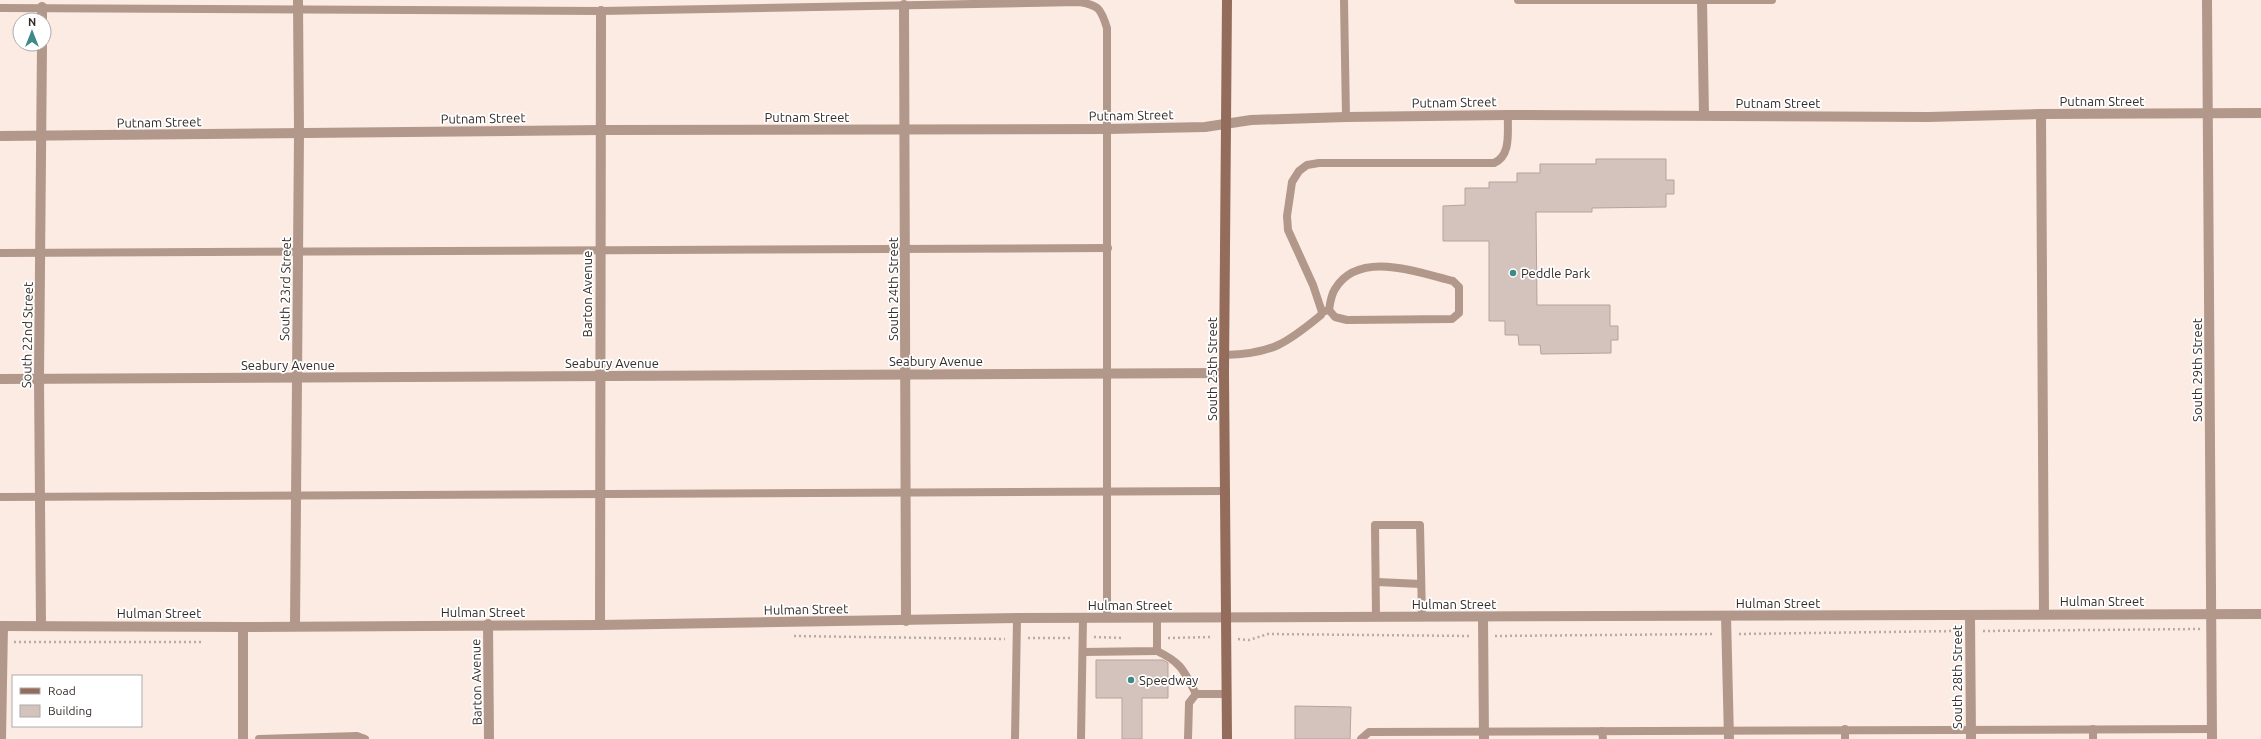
<svg xmlns="http://www.w3.org/2000/svg" width="2261" height="739" font-family="Ubuntu,sans-serif">
<style>
.building{fill:#d4c3bc;stroke:#b3a39c}
.lines{fill:none;stroke-linecap:round;stroke-linejoin:round}
.path{stroke:#b8aaa4;stroke-width:2.5;stroke-dasharray:2 3;stroke-linecap:butt}
.service{stroke:#b2978b;stroke-width:8}
.minor{stroke:#b2978b;stroke-width:10}
.tertiary{stroke:#b2978b;stroke-width:10}
.secondary{stroke:#936c5b;stroke-width:10}
.poi-dot{fill:#408989;stroke:#fff;stroke-width:1.5}
.labels{text-anchor:middle;stroke-width:3.5;stroke-linejoin:round;paint-order:stroke}
.street-label{font-size:13px;fill:#342d2a;stroke:#fff}
.poi-label{font-size:13px;fill:#342d2a;stroke:#fff;text-anchor:start}
</style>
<rect width="100%" height="100%" fill="#fcebe3"/>
<g class="building">
<polygon points="1596,159 1666,159 1666,180 1674,180 1674,194 1666,194 1666,207 1592,208 1592,212 1536,212 1537,305 1610,305 1610,326 1618,326 1618,340 1611,340 1611,353 1541,354 1540,345 1519,345 1518,335 1505,335 1505,321 1489,321 1489,241 1443,241 1443,206 1465,205 1465,188 1489,188 1489,182 1517,182 1517,173 1540,173 1540,164 1596,164"/>
<polygon points="1096,660 1163,660 1168,663 1168,698 1142,698 1142,739 1122,739 1122,698 1096,698"/>
<polygon points="1295,706 1351,707 1350,739 1295,739"/>
</g>
<g class="lines">
<g class="path">
<polyline points="1983,631 2200,629"/>
<polyline points="1739,634 1958,631"/>
<polyline points="794,636 1005,639"/>
<polyline points="1495,636 1714,634"/>
<polyline points="1094,637 1123,638"/>
<polyline points="1028,638 1071,638"/>
<polyline points="1168,638 1213,637"/>
<polyline points="1238,639 1249,640 1268,634 1470,636"/>
<polyline points="14,642 201,642"/>
</g>
<g class="service">
<polyline points="1344,0 1346,117"/>
<polyline points="1518,0 1772,0"/>
<path d="M0,8L601,11L1079,2C1099,5 1101,9 1107,28V618"/>
<polyline points="0,253 1108,248"/>
<path d="M1322,312L1329,310C1330,303 1331,295 1335,289C1359,249 1419,273 1453,281L1459,287V313L1452,319L1347,320L1335,317L1329,310"/>
<path d="M1225,355C1271,354 1286,344 1321,315L1322,312L1313,285L1288,230L1287,216L1292,182L1299,171L1307,165L1319,163H1494C1512,155 1507,131 1508,115"/>
<polyline points="0,497 1225,491"/>
<polyline points="1377,582 1421,584"/>
<polyline points="1376,617 1375,525 1420,525 1422,617"/>
<path d="M1157,651C1182,663 1184,671 1196,694"/>
<polyline points="1083,652 1157,651 1157,618"/>
<polyline points="1845,729 1845,739"/>
<polyline points="1602,731 1603,739"/>
<polyline points="259,739 357,736 365,739"/>
<polyline points="1015,739 1017,618"/>
<polyline points="1081,739 1083,618"/>
<polyline points="1188,739 1189,703 1196,694 1226,694"/>
<polyline points="1361,739 1369,732 2212,729"/>
<polyline points="2093,739 2093,729"/>
</g>
<g class="minor">
<polyline points="1702,0 1704,115"/>
<polyline points="2207,0 2212,739"/>
<polyline points="904,5 906,621"/>
<polyline points="42,20 42,7"/>
<polyline points="2041,114 2044,614"/>
<polyline points="0,136 602,130 1108,129 1205,127 1251,120 1346,117 1508,115 1928,117 2041,114 2261,113"/>
<polyline points="0,379 1224,373"/>
<polyline points="1970,615 1971,739"/>
<polyline points="1726,616 1729,739"/>
<polyline points="1483,617 1484,739"/>
<polyline points="488,624 489,739"/>
<polyline points="41,625 39,379 42,44"/>
<polyline points="295,625 299,133 298,0"/>
<polyline points="600,625 601,11"/>
<polyline points="243,627 243,739"/>
<polyline points="1,739 3,626"/>
</g>
<polyline class="tertiary" points="0,626 243,627 600,625 1017,618 2261,614"/>
<polyline class="secondary" points="1227,739 1224,373 1227,0"/>
</g>
<g class="poi-dot">
<circle cx="1513" cy="273" r="4"/>
<circle cx="1131" cy="680" r="4"/>
</g>
<g class="labels">
<g class="street-label">
<text x="2102" y="106">Putnam Street</text>
<text transform="translate(1454 102) rotate(-1)" y="5">Putnam Street</text>
<text x="1778" y="108">Putnam Street</text>
<text transform="translate(1131 115) rotate(-1)" y="5">Putnam Street</text>
<text x="807" y="122">Putnam Street</text>
<text transform="translate(483 118) rotate(-1)" y="5">Putnam Street</text>
<text transform="translate(159 122) rotate(-1)" y="5">Putnam Street</text>
<text transform="translate(285 289) rotate(-89)" y="5">South 23rd Street</text>
<text transform="translate(893 289) rotate(-90)" y="5">South 24th Street</text>
<text transform="translate(587 294) rotate(-90)" y="5">Barton Avenue</text>
<text transform="translate(27 335) rotate(-89)" y="5">South 22nd Street</text>
<text x="936" y="366">Seabury Avenue</text>
<text x="612" y="368">Seabury Avenue</text>
<text x="288" y="370">Seabury Avenue</text>
<text transform="translate(1212 369) rotate(-90)" y="5">South 25th Street</text>
<text transform="translate(2197 370) rotate(-90)" y="5">South 29th Street</text>
<text x="2102" y="606">Hulman Street</text>
<text x="1778" y="608">Hulman Street</text>
<text x="1454" y="609">Hulman Street</text>
<text x="1130" y="610">Hulman Street</text>
<text transform="translate(806 609) rotate(-1)" y="5">Hulman Street</text>
<text x="483" y="617">Hulman Street</text>
<text x="159" y="618">Hulman Street</text>
<text transform="translate(1957 677) rotate(-90)" y="5">South 28th Street</text>
<text transform="translate(476 682) rotate(-91)" y="5">Barton Avenue</text>
</g>
<g class="poi-label">
<text x="1521" y="278">Peddle Park</text>
<text x="1139" y="685">Speedway</text>
</g>
</g>
<rect x="12" y="675" width="130" height="52" fill="#ffffff" stroke="#aeabaa"/>
<rect x="20" y="688" width="20" height="6" fill="#936c5b" stroke="#aeabaa"/>
<text x="48" y="695" font-size="12" fill="#342d2a">Road</text>
<rect x="20" y="705" width="20" height="12" fill="#d4c3bc" stroke="#aeabaa"/>
<text x="48" y="715" font-size="12" fill="#342d2a">Building</text>
<g transform="translate(32 32)"><circle r="19" fill="#ffffff" stroke="#aeabaa"/>
<path d="M0-3L7 15L0 10L-7 15Z" fill="#408989"/>
<text y="-6" font-size="11" font-weight="bold" text-anchor="middle" fill="#342d2a">N</text>
</g>
</svg>
